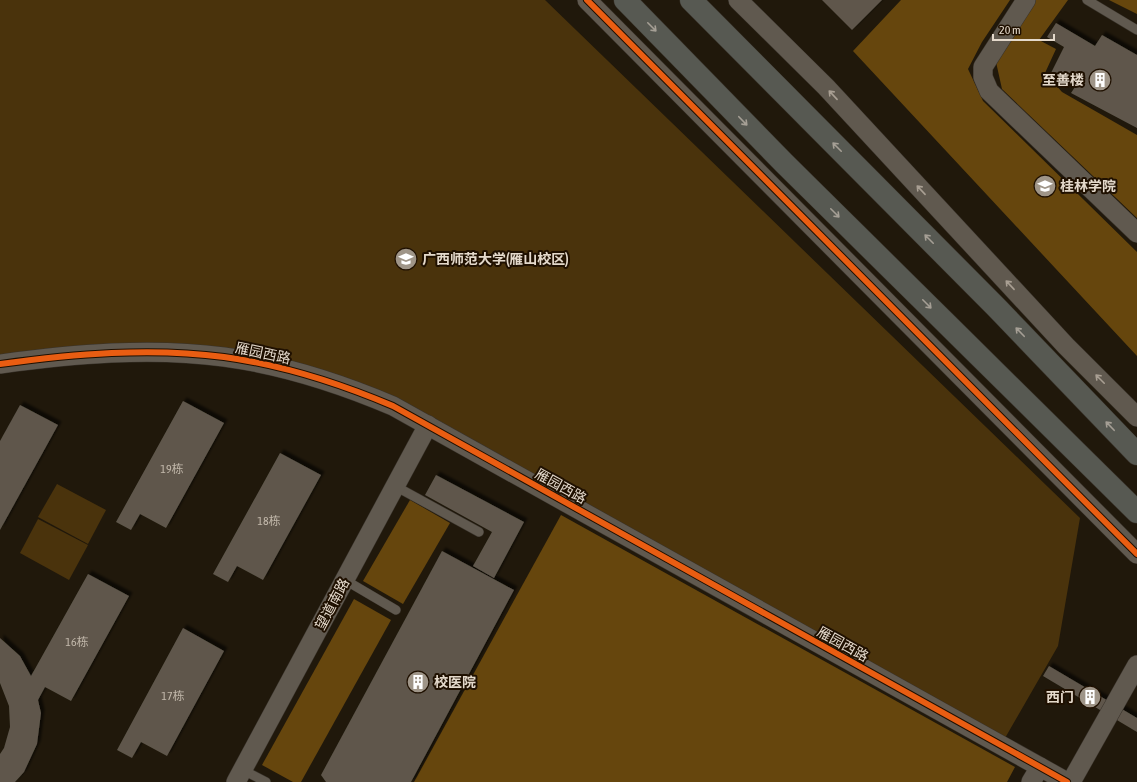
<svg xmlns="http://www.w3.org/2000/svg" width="1137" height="782" font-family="'Asap Condensed','Noto Sans SC',sans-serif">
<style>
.green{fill:#4a330c}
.forest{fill:#66460d}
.building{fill:#5e574b;filter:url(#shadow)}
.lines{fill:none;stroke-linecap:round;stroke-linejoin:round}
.service-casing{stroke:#39332b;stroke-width:10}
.minor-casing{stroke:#39332b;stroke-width:20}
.primary-casing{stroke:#39332b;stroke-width:23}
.service{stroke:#60594f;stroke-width:9}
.minor{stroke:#60594f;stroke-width:19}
.primary{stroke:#575952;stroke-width:22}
.cycleway-casing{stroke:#1f1000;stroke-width:8}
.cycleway{stroke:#e95d12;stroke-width:6}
.oneway{stroke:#a59f95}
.oneway2{stroke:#a99f93}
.labels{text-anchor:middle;stroke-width:4;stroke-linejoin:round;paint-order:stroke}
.number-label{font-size:12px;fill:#c2b8ab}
.poi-label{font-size:14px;font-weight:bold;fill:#e4d9cb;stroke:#1f1000;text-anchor:start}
.street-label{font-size:14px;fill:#e4d9cb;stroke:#1f1000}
</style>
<defs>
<filter id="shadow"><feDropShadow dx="3.5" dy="-3.5" stdDeviation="1" flood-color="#0009"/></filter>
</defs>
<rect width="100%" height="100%" fill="#20180b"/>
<g class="green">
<polygon points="0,0 545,0 1080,518 1058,646 1001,745 393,406 224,357 0,364"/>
<polygon points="57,484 106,510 88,544 38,517"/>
<polygon points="38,519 88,545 69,580 20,553"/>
</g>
<g class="forest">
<polygon points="901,0 1010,0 982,42 968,69 983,101 1137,252 1137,356 853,51"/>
<polygon points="1036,0 1068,0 1039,40 1056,49 1045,73 1062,92 1137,135 1137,218 1002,89 996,62"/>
<polygon points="1109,0 1137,0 1137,14"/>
<polygon points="410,500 450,523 403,604 363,581"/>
<polygon points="561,515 1015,767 1007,782 414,782"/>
<polygon points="354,599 391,620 301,782 293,782 262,765"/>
</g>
<g class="building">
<polygon points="822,0 882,0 852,30"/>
<polygon points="1056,23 1095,46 1102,35 1137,55 1137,128 1071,93 1075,87 1051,73 1064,47 1047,37"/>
<polygon points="183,401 224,423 166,528 140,514 131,530 116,522"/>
<polygon points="20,405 58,425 0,530 0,441"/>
<polygon points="280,453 321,475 263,580 237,566 228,582 213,574"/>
<polygon points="436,475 524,522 494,578 473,566 492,532 425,495"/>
<polygon points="442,551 514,590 411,782 326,782 321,775"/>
<polygon points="88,574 129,596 71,701 45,687 38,700 41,713 37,744 24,772 15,782 0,782 0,754 4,748 10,727 9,706 0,683 0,638 20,656 31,676"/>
<polygon points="183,628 224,651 167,756 141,742 132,758 117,750"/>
<polygon points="1049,666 1137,718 1137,732 1043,676"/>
</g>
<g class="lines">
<g class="service-casing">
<g id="service">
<polyline points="1087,0 1137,30"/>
<polyline points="395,486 479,532"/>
<polyline points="345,580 396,610"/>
<polyline points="243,770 266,782"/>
</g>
</g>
<g class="minor-casing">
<g id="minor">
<polyline points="587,0 1137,554"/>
<polyline points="738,0 826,87 1066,346 1137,417"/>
<polyline points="1026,0 983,67 983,77 989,91 1137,233"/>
<path d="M0,364C73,354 150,347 224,357C283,365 339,383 393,406L1067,782"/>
<polyline points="236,782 428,425"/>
<polyline points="1031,782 1040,767"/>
<polyline points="1071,782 1137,665"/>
</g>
</g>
<g class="primary-casing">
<g id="primary">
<polyline points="625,0 784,163 1137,512"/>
<polyline points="691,0 996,307 1137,454"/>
</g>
</g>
<use href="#service" class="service"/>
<use href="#minor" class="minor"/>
<use href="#primary" class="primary"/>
<g class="cycleway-casing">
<g id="cycleway">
<polyline points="587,0 1137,554"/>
<path d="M0,364C73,354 150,347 224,357C283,365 339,383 393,406L1067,782"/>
</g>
</g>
<use href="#cycleway" class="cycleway"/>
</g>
<defs><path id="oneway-shaft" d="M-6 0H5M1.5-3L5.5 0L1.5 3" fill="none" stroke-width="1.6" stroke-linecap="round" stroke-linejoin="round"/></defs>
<g class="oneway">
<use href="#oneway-shaft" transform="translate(652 27) rotate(45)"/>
<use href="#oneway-shaft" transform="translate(743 121) rotate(46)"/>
<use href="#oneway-shaft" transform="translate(837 147) rotate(-135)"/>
<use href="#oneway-shaft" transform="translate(835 213) rotate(45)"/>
<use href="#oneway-shaft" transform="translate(929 239) rotate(-135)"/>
<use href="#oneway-shaft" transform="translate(927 304) rotate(45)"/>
<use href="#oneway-shaft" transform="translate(1020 332) rotate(-134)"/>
<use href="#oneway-shaft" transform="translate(1110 426) rotate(-134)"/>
</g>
<g class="oneway2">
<use href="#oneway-shaft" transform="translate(833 95) rotate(-133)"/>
<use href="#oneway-shaft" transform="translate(921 190) rotate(-133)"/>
<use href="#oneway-shaft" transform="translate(1010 285) rotate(-133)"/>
<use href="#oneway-shaft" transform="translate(1100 379) rotate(-135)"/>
</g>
<defs>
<g id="building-disc" transform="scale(1.15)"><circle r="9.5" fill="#9f9588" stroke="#1f1000"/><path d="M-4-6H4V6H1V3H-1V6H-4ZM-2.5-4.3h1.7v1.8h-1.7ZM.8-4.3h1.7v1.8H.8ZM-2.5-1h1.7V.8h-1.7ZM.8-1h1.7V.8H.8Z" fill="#fff"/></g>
<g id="university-disc" transform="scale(1.15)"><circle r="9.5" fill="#9f9588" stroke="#1f1000"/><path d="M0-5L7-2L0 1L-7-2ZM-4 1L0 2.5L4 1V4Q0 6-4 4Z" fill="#fff"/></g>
</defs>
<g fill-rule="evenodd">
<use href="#building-disc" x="1100" y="80"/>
<use href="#university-disc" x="1045" y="186"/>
<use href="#university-disc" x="406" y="259"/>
<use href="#building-disc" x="418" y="682"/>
<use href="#building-disc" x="1090" y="697"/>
</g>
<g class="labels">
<g class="number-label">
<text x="172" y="473">19栋</text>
<text x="269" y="525">18栋</text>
<text x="77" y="646">16栋</text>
<text x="173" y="700">17栋</text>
</g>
<g class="poi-label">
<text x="1084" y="85" text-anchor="end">至善楼</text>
<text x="1060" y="191">桂林学院</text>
<text x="422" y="264">广西师范大学(雁山校区)</text>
<text x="434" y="687">校医院</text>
<text x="1074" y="702" text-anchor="end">西门</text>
</g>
<g class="street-label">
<text transform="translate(263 353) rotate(12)" y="5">雁园西路</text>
<text transform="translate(561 486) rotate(29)" y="5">雁园西路</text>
<text transform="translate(332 604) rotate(-62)" y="5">望道南路</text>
<text transform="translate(843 644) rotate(29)" y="5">雁园西路</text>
</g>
</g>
<path d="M993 34v6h61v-6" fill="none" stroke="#e4d9cb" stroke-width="2"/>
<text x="999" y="34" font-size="12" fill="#e4d9cb" stroke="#1f1000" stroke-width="3" paint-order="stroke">20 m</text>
</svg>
